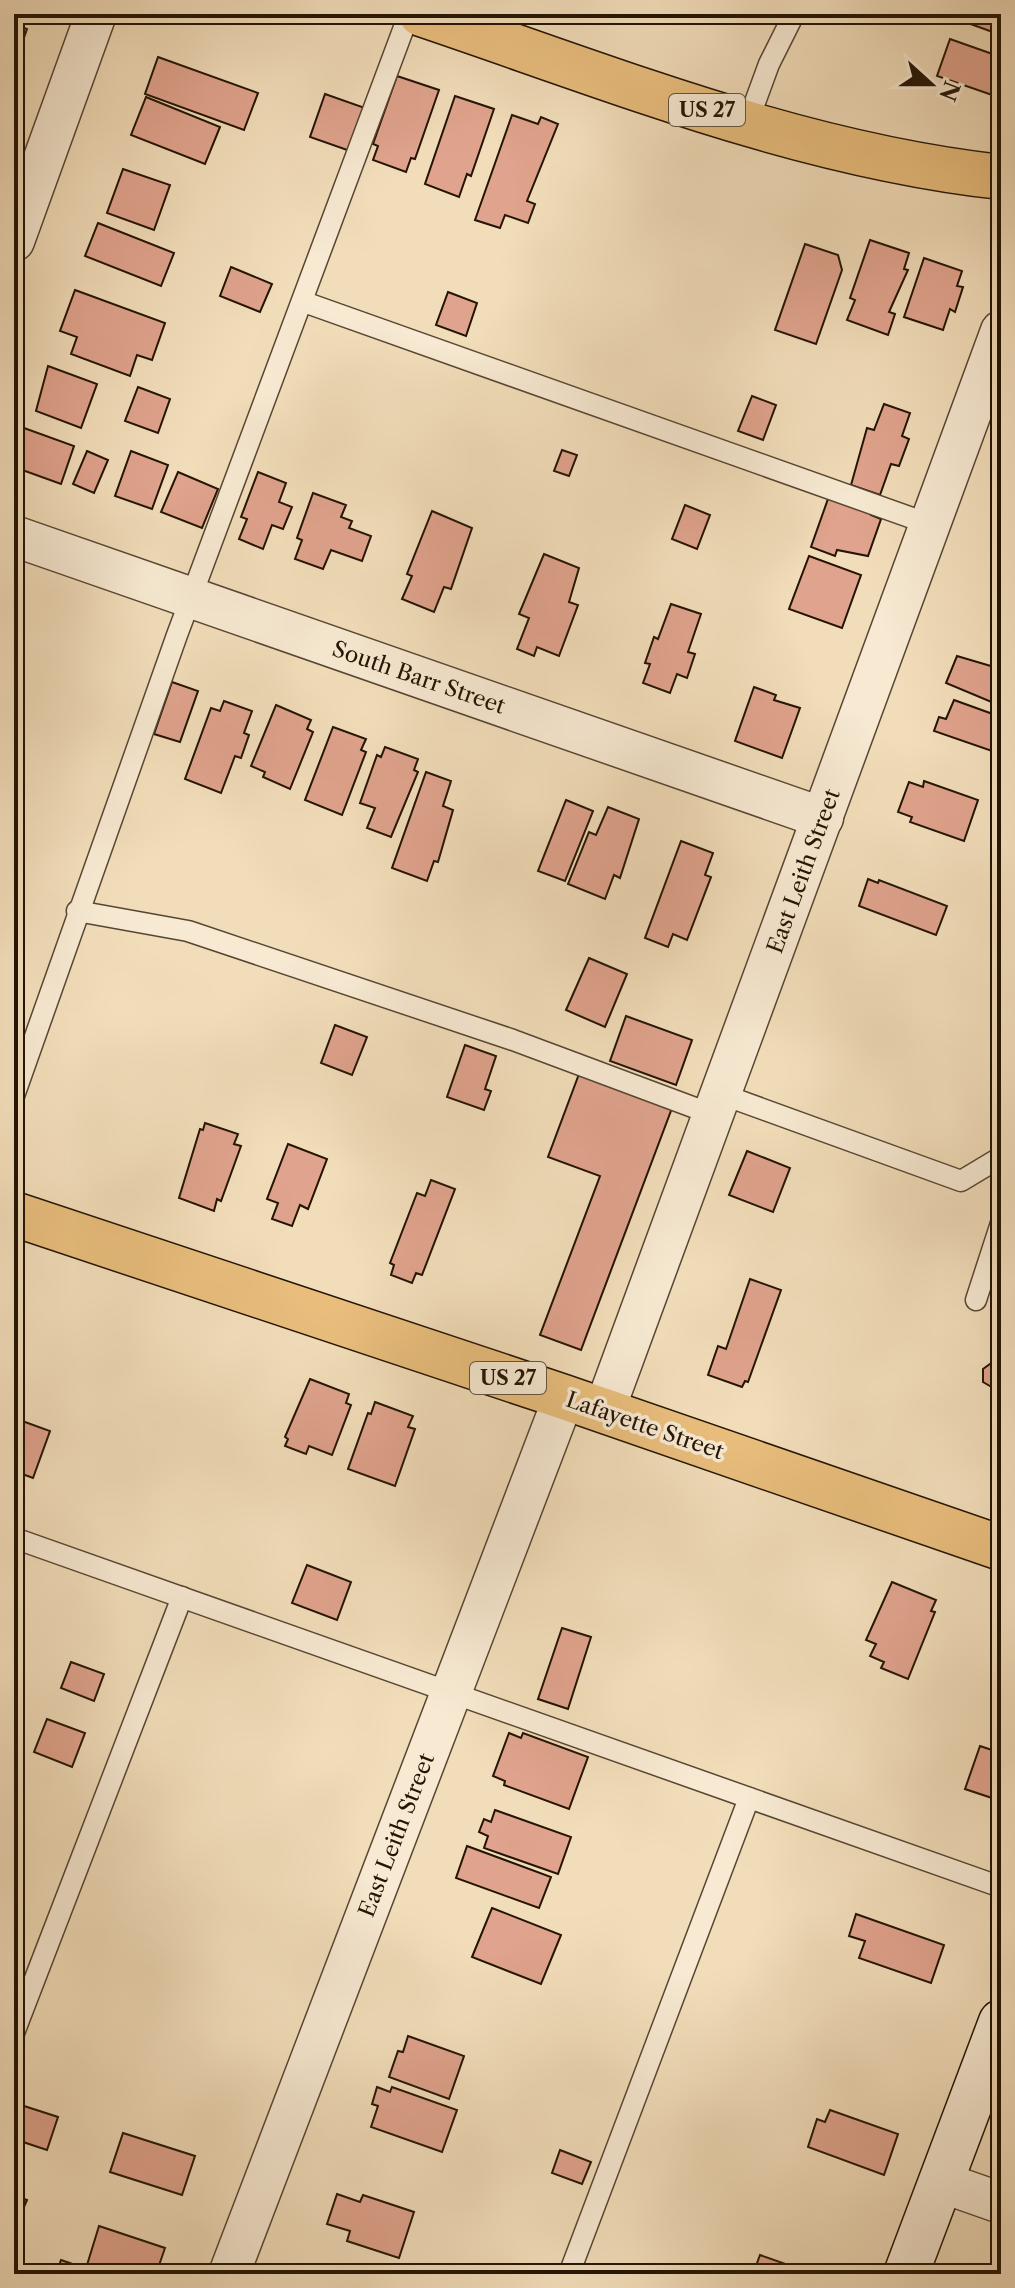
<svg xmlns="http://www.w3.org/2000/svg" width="1015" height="2288" font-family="'Libre Caslon Text',serif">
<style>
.building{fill:#e0a38d;stroke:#231404;stroke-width:2}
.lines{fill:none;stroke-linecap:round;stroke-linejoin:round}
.lane-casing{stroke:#574632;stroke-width:23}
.street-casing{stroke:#574632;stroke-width:43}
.secondary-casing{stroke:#231404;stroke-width:47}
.highway-casing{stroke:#231404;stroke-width:47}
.lane{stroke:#f7e9d2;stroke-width:20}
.street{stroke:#f7e9d2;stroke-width:40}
.secondary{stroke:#f7e9d2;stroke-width:44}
.highway{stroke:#e9be7d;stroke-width:44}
.labels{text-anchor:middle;stroke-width:7;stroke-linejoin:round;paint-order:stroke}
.shield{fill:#f7e9d2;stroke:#635442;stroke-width:2}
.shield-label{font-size:20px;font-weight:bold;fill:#231404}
.street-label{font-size:22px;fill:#231404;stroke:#f7e9d2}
</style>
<rect width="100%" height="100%" fill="#f2ddba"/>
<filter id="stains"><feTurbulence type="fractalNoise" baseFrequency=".0025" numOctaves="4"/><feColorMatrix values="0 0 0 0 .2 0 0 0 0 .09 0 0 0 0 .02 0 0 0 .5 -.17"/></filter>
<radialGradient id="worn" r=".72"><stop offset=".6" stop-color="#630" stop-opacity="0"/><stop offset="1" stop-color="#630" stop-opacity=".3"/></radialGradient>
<g class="building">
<polygon points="953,14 1001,14 1001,35 951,17"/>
<polygon points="14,24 27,29 14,66"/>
<polygon points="950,39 1001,57 1001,98 937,76"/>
<polygon points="158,57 258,93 244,130 145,94"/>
<polygon points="397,76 439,90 415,159 411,158 406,172 373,160 378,146 373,144"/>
<polygon points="325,94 365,108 350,151 310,137"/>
<polygon points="455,96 494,109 471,176 467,174 459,197 425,184"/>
<polygon points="146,97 220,127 205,164 131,135"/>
<polygon points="512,115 538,124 541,117 558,124 527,201 535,204 528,223 505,215 500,228 475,220"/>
<polygon points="123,169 170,185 154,230 107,213"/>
<polygon points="98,223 174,253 161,286 85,256"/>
<polygon points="870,240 909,253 904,269 908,270 889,312 895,314 888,335 847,320 855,300 850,298"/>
<polygon points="805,244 838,255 842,270 816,344 775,330"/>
<polygon points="924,258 962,271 957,286 963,287 955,312 950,309 943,330 904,317"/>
<polygon points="231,267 272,284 260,312 220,296"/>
<polygon points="75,290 165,323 152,360 137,355 130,376 71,354 77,337 60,331"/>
<polygon points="448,292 477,303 466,336 436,325"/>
<polygon points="48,366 97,384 81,428 36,411"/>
<polygon points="138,387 170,399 158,433 125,421"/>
<polygon points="752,396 776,405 763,440 738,431"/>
<polygon points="884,404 910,413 902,436 909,439 899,466 891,464 880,495 851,485 867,428 874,430"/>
<polygon points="24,428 74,446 61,484 14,467 14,455"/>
<polygon points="562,450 577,455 569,476 554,471"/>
<polygon points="87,451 108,460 94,493 73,484"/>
<polygon points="131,451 168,465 152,509 115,496"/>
<polygon points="178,472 218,489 202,528 161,512"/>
<polygon points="258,472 286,483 279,502 292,507 283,529 272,525 263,549 239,539 247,519 241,517"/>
<polygon points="313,493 346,505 341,517 352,521 349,528 371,536 362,561 331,550 323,569 295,559 302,540 297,538"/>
<polygon points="829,496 872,512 871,515 881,519 868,556 837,550 835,556 811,547"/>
<polygon points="685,505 710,515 697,549 672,539"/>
<polygon points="432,511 472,528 451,589 444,587 434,612 402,599 412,576 407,574"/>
<polygon points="1001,553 1001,577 994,575"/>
<polygon points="544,554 579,568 569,602 578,605 559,656 537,647 534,656 517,649 529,618 519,614"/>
<polygon points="809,556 861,575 842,628 789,609"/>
<polygon points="671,604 701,614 688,652 695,654 687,678 677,674 670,693 643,683 650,664 645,663 654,637 658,639"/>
<polygon points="957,656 1001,669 1001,706 946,683"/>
<polygon points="172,682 198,691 180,742 154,734"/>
<polygon points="754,687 776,695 774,700 800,708 782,758 735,741"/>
<polygon points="954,700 1001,717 992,751 934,731 939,717 946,719"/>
<polygon points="224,701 252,711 244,733 249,735 241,758 235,756 221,793 185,779 211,708 220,711"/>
<polygon points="276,705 311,720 307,729 313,732 290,789 263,777 265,772 251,766"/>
<polygon points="333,727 366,739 361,750 366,752 342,815 305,800"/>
<polygon points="385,747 418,759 414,770 418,772 391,837 367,828 375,808 360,803 377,755 381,757"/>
<polygon points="426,772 451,781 443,806 453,810 438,862 434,861 427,881 392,868"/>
<polygon points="924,781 978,800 964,841 910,822 912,817 898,812 909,782 923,787"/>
<polygon points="566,800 593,811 565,881 538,871"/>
<polygon points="608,807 639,819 620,878 614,875 605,899 568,884 589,832 596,835"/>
<polygon points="681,841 713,853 705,875 711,877 687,940 673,934 668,947 645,938"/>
<polygon points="868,879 878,883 879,880 947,906 936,935 859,906"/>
<polygon points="589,958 627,974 605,1027 566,1010"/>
<polygon points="626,1016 692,1040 676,1085 610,1061"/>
<polygon points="335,1025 367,1037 352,1075 321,1063"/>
<polygon points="465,1045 496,1056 485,1089 491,1091 484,1110 447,1097"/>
<polygon points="579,1074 672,1108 581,1350 540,1335 600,1176 548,1157"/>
<polygon points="205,1123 238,1134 234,1144 241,1146 221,1201 217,1199 214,1211 179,1198 200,1129 203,1130"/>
<polygon points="288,1144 327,1159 308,1209 300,1205 292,1226 272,1219 278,1203 267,1199"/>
<polygon points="747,1151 790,1168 773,1212 729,1195"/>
<polygon points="431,1180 455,1189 422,1275 416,1273 412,1283 391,1275 394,1265 390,1263 417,1193 425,1196"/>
<polygon points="750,1279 781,1290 748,1382 745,1381 742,1387 708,1375 718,1346 726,1349"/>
<polygon points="1001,1356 1001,1387 995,1389 983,1382 983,1369"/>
<polygon points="310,1379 349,1394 346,1403 351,1405 332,1455 309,1446 306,1454 285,1446 288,1439 285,1437"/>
<polygon points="375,1402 413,1416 408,1427 415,1429 395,1486 348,1469 368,1413 371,1414"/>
<polygon points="14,1418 50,1431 33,1478 14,1471"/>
<polygon points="307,1565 351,1582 337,1620 292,1603"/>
<polygon points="892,1582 936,1600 931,1611 935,1612 908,1679 881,1668 884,1662 870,1656 876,1644 866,1640"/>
<polygon points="562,1628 591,1637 568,1709 538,1699"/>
<polygon points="71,1662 104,1674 94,1701 61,1688"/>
<polygon points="47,1719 85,1733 72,1767 34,1752"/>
<polygon points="509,1733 521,1738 523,1733 588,1757 569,1809 504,1785 505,1781 493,1776"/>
<polygon points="980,1746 1001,1753 1001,1801 965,1789"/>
<polygon points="495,1810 571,1837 558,1874 484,1848 488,1836 479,1832 484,1819 491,1822"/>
<polygon points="467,1846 551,1877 539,1908 456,1878"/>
<polygon points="492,1908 561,1935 541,1984 472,1957"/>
<polygon points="856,1914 944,1945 931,1983 859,1958 865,1941 849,1936"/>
<polygon points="408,2036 464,2056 449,2099 389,2077 398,2051 403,2052"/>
<polygon points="377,2087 390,2092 392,2087 457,2110 442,2152 371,2127 378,2106 372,2104"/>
<polygon points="21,2105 58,2117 47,2150 14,2139"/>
<polygon points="830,2110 898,2134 884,2175 808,2147 817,2119 825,2122"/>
<polygon points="123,2133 195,2156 182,2195 110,2172"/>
<polygon points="560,2150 591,2162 582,2184 552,2173"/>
<polygon points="337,2194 360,2202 363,2195 414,2212 399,2258 347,2241 350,2231 327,2224"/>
<polygon points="14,2195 27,2200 14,2230"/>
<polygon points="99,2226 165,2248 156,2274 114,2274 87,2265"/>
<polygon points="760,2255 814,2274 753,2274"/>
<polygon points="61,2260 101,2274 56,2274"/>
<polygon points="320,2265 345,2274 300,2274 303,2266 318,2271"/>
</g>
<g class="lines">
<g class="lane-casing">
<g id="lane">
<polyline points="747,124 769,64 794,14"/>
<polyline points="304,302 929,524"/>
<polyline points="77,911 188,931 513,1040 714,1115"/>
<polyline points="721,1094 961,1181 1001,1157"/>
<polyline points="14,1096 177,635 409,14"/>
<polyline points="976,1300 1001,1223"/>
<polyline points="14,1538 1001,1887"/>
<polyline points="14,2033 182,1597"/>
<polyline points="569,2274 749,1798"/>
</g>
</g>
<g class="street-casing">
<g id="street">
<polyline points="14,241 96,14"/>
<polyline points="14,536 823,818"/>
<polyline points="604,1411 1001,331"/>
<polyline points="941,2182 1001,2203"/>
<polyline points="229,2274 564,1397"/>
</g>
</g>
<g class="secondary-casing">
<polyline id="secondary" points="906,2274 1001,2022"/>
</g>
<g class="highway-casing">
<g id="highway">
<path d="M421,14C611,78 800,155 1001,177"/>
<polyline points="14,1214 564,1397 1001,1548"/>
</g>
</g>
<use href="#lane" class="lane"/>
<use href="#street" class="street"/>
<use href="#secondary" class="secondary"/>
<use href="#highway" class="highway"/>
</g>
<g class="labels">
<g class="shield">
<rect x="669" y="94" width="76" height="32" rx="6"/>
<rect x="470" y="1362" width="76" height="32" rx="6"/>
</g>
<g class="shield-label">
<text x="707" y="117">US 27</text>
<text x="508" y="1385">US 27</text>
</g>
<g class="street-label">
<text transform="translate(419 677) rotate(19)" y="8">South Barr Street</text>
<text transform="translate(803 871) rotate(-70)" y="8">East Leith Street</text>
<text transform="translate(645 1425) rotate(19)" y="8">Lafayette Street</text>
<text transform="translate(396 1835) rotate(-69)" y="8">East Leith Street</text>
</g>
</g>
<rect width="1015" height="2288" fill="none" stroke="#f2ddba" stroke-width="48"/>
<rect x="16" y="16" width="983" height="2256" fill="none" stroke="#231404" stroke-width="4"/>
<rect x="24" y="24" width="967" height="2240" fill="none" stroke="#231404" stroke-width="2"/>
<g transform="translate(931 84) rotate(111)" stroke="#f7e9d2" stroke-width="6" paint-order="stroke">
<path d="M0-6L14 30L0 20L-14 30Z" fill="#231404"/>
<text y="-12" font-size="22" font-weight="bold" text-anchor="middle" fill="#231404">N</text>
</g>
<rect width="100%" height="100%" filter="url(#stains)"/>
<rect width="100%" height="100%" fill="url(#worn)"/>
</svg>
